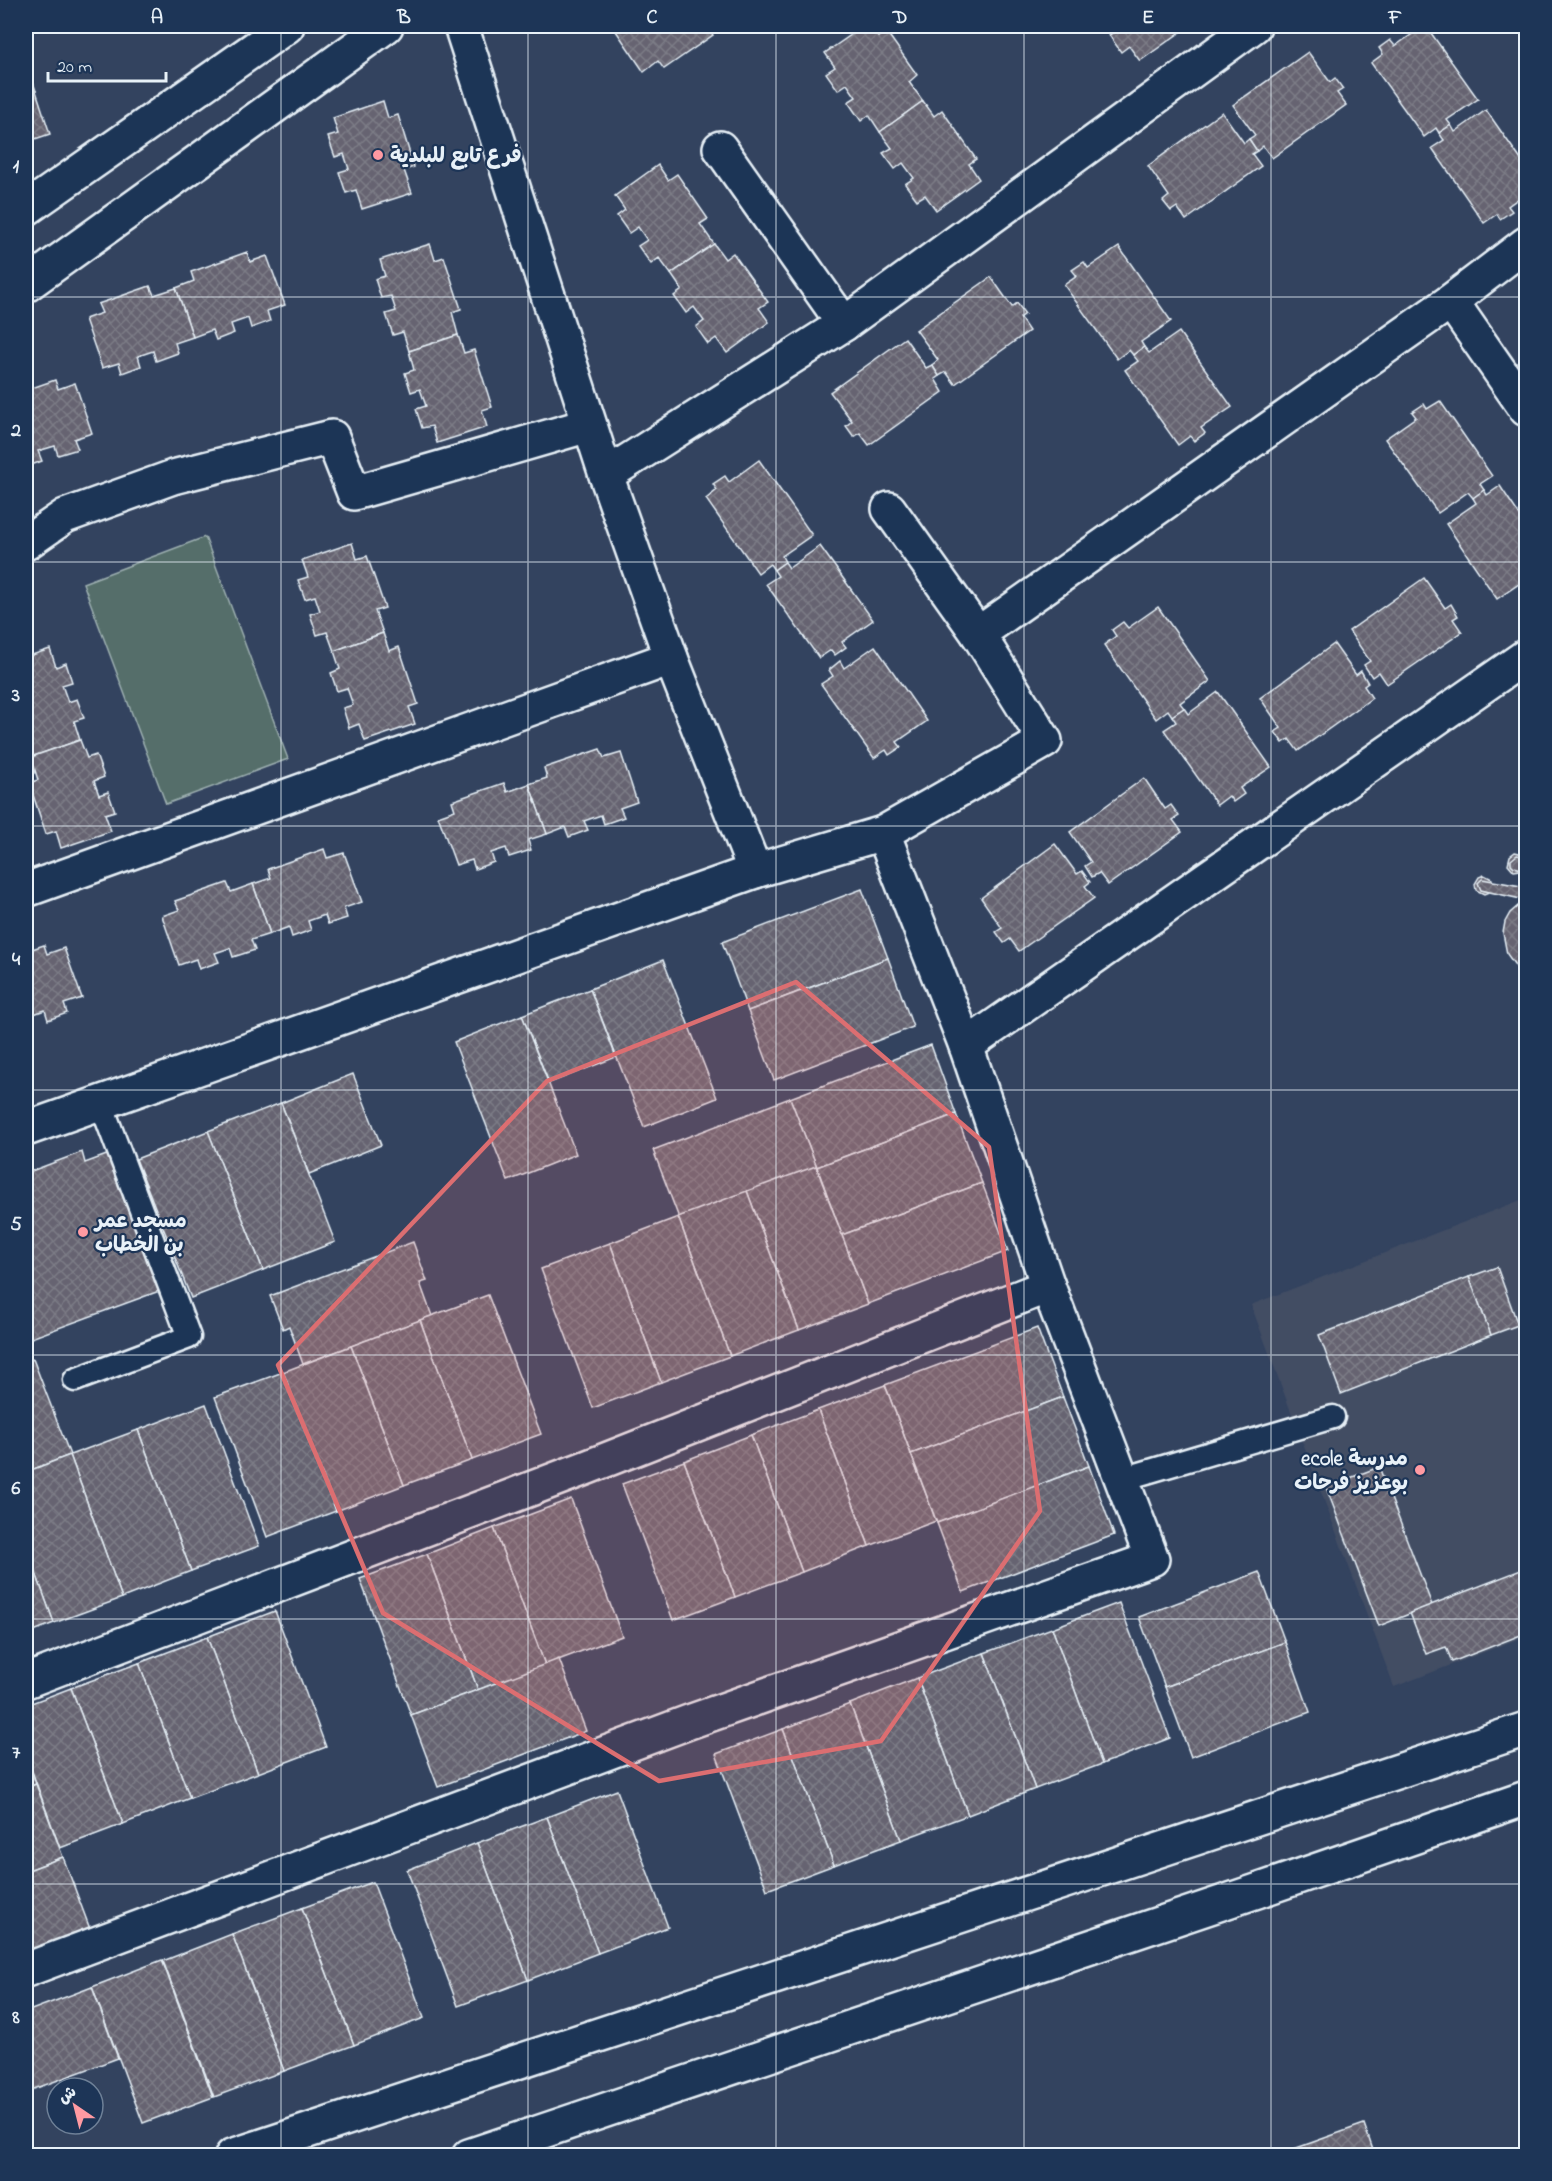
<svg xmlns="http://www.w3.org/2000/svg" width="1552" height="2181" font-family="'Indie Flower','Playpen Sans Arabic',sans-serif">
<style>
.built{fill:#424d64}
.park{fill:#546e6a;stroke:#9eb0b1;stroke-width:1.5}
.building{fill:url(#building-cross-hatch);stroke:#e8f1f8;stroke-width:1.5}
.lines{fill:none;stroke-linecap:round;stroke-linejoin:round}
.service-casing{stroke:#e8f1f8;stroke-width:27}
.minor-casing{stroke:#e8f1f8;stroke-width:38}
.secondary-casing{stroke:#e8f1f8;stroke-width:38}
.service{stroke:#1d3557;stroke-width:22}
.minor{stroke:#1d3557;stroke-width:33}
.secondary{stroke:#1d3557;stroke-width:33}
.marked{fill:#dc6e71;fill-opacity:0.2;stroke:#dc6e71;stroke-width:4.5;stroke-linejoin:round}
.grid{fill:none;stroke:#e8f1f8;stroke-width:1.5;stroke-opacity:0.55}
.poi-dot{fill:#ff9aa2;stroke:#1d3557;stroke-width:2}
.labels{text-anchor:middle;stroke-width:4.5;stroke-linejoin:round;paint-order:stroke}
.poi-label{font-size:21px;font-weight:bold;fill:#e8f1f8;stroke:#1d3557;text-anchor:start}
.neatline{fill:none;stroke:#e8f1f8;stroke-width:2}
.grid-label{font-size:20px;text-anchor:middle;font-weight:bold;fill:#e8f1f8}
</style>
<defs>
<pattern id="building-cross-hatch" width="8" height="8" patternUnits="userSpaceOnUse" patternTransform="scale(1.5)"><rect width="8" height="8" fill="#666471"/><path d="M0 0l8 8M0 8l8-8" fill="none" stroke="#7c7b86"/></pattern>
</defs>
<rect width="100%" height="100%" fill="#33435f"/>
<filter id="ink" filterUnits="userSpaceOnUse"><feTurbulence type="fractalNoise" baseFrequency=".0167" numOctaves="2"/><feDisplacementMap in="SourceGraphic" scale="12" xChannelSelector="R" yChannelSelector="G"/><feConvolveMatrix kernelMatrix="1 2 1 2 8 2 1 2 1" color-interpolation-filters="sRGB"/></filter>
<g filter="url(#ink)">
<polygon class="built" points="1526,1198 1526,1636 1394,1687 1251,1305"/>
<polygon class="park" points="205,537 288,759 166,804 83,583"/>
<g class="building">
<polygon points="618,26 709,26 707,27 713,35 664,69 658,61 644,72 614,28"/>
<polygon points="864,26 870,26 878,37 886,31 917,75 909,82 923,101 880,132 869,115 861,121 848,102 856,97 847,84 838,90 826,73 835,67 825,53"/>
<polygon points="1114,26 1179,26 1182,31 1140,61 1129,46 1121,52 1109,35 1117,30"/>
<polygon points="1424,26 1426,26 1478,99 1447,120 1451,125 1439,133 1436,128 1424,137 1371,63 1383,54 1379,48 1390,40 1395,46"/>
<polygon points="1308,52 1330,82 1335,78 1343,89 1337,93 1346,105 1272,158 1263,146 1257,151 1249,139 1255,135 1233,105"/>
<polygon points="26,62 36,91 26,95"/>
<polygon points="36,91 50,134 26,142 26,95"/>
<polygon points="383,101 388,118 398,115 414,167 404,170 412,193 362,209 356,190 346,193 339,172 349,169 344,154 335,157 328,137 338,134 333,118"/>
<polygon points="923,101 934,116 942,110 976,159 969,164 979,179 936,210 925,195 917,200 905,184 914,178 903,163 895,169 883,153 892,148 880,132"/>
<polygon points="1486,110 1526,167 1526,193 1508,206 1512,211 1500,219 1497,214 1484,223 1432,148 1444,140 1439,133 1451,125 1455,132"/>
<polygon points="1222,112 1244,143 1249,139 1257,151 1252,154 1261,166 1186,220 1177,207 1171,211 1163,201 1169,196 1148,166"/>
<polygon points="658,165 668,180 677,174 708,219 700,224 714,244 671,274 659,258 651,264 638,246 647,240 638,227 629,233 617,216 625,210 615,196"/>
<polygon points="430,244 435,260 444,257 461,309 452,312 458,335 409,351 403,332 393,335 386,314 396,311 391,296 381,298 375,279 385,276 380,260"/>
<polygon points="714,244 725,259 733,253 768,302 759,308 769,322 727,353 716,338 708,344 696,327 704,321 694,307 686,313 674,296 682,290 671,274"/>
<polygon points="1119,247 1171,321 1141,342 1144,347 1133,355 1129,350 1117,359 1064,285 1077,276 1072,270 1084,262 1088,268"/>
<polygon points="247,252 250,262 267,256 285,305 267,311 270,321 251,328 248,318 231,324 234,333 216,340 212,330 193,337 176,288 194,281 191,272"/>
<polygon points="991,277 1012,307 1017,303 1025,314 1020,318 1029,331 955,384 946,372 939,376 932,365 938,360 916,330"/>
<polygon points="150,286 154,295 176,288 193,337 175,343 178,353 156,361 153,351 138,356 141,366 122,373 119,363 102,368 85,319 102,313 98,304"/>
<polygon points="1179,332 1232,407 1201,428 1205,433 1194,441 1190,436 1178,445 1125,370 1138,361 1133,355 1144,347 1149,353"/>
<polygon points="458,335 464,353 474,350 492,407 482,410 487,427 437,443 432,426 422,428 416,409 426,406 420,389 411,392 405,373 414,370 409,351"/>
<polygon points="905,338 926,368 932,365 939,376 935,379 943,392 869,445 860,433 854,437 846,426 852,421 830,392"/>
<polygon points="55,380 58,389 75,383 92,433 74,439 78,449 58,455 55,446 38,451 42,461 26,467 26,390"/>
<polygon points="1440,401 1492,476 1480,484 1484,490 1473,498 1468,492 1438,513 1385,439 1416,417 1412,412 1424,404 1427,409"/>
<polygon points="759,460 812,535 782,556 785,562 774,570 770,564 758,573 706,499 717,490 713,484 725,476 729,482"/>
<polygon points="1500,486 1526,525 1526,579 1497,599 1446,524 1476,503 1473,498 1484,490 1487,495"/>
<polygon points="352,543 357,559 367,556 385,608 375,611 383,633 334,651 327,632 317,635 310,614 320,611 315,596 305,599 298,580 308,577 302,560"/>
<polygon points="820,546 873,620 842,642 846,647 835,655 831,650 819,658 766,584 778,576 774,570 785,562 789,568"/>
<polygon points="1424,578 1445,608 1451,604 1458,616 1453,619 1462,632 1387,684 1379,672 1372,677 1364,665 1370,661 1349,631"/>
<polygon points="1158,607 1210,681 1180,703 1184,708 1172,716 1168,710 1156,719 1104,645 1116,636 1112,630 1123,622 1128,628"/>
<polygon points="383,633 389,651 399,647 418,704 409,707 415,724 365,741 359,724 349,728 343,708 353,705 347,688 337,691 331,673 340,669 334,651"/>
<polygon points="1334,644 1356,675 1361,671 1368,683 1364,686 1372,698 1298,751 1289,739 1283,743 1275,732 1281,728 1260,698"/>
<polygon points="875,646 927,721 897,742 901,747 889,755 886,750 874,758 821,684 833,676 829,670 840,661 844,668"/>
<polygon points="50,649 56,667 66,663 72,682 62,685 68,702 77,699 84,718 74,721 80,740 31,757 26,742 26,657"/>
<polygon points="1218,692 1271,767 1240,788 1244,794 1233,802 1229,796 1217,805 1164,730 1176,722 1172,716 1184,708 1188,714"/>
<polygon points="80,740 87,758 96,755 104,777 94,781 99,795 108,792 115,811 105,814 111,831 61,848 56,831 46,834 29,783 38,780 31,757"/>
<polygon points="600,749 604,758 621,753 637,802 620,808 624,817 604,824 601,815 584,821 588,830 569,837 565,827 547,834 529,784 547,778 544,768"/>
<polygon points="1144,778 1165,809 1171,805 1179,816 1173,820 1182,832 1108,885 1099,873 1092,877 1085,866 1091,862 1070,832"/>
<polygon points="504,783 507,792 529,784 547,834 528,840 531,850 509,857 506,848 491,853 494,862 475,869 472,860 456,865 438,816 455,810 452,801"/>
<polygon points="1055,844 1077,874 1082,871 1090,882 1085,886 1094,898 1019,951 1010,939 1004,943 996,932 1002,928 981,898"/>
<polygon points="324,849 327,858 344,853 362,902 344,908 347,918 328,924 325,915 308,921 311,930 292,937 289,927 270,934 253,884 271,878 268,869"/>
<polygon points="1515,852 1523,854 1526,859 1526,865 1520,870 1514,871 1508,864 1510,856"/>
<polygon points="1517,855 1526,857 1526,870 1514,867 1511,864 1511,860"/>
<polygon points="1484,875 1492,879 1493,885 1489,892 1484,894 1476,890 1475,884 1479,877"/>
<polygon points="1482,879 1526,887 1526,975 1519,971 1507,954 1503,933 1505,922 1510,913 1525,900 1481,890 1478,883"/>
<polygon points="227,883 231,892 253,884 270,934 251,940 255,950 233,957 230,948 215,953 219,962 199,969 196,959 179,965 162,916 179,910 175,901"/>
<polygon points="862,889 888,958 748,1011 722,942"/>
<polygon points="44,945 47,954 64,948 82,998 64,1004 67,1013 48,1020 45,1010 28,1016 31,1026 26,1028 26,951"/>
<polygon points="888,958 913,1027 774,1080 748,1011"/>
<polygon points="663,960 717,1098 644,1127 590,989"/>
<polygon points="590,989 616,1057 549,1083 522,1015"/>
<polygon points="522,1015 576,1154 508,1181 454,1042"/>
<polygon points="931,1045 956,1114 817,1167 790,1098"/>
<polygon points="353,1074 381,1145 309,1174 281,1103"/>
<polygon points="790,1098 817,1167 679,1218 653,1150"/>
<polygon points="281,1103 335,1242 263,1270 208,1131"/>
<polygon points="956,1114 982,1183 842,1235 817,1167"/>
<polygon points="208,1131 263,1270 191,1298 136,1159"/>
<polygon points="82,1152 85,1163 112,1153 162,1290 26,1340 26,1173"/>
<polygon points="816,1166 868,1304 799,1330 747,1191"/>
<polygon points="982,1183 1008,1251 868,1304 842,1235"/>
<polygon points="747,1191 799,1330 730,1356 678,1217"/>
<polygon points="678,1217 730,1356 661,1382 610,1243"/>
<polygon points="413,1242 427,1281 420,1283 432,1316 303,1364 289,1326 283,1329 270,1296"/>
<polygon points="610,1243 661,1382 593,1408 541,1269"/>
<polygon points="1497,1267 1518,1325 1491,1335 1469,1277"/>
<polygon points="1469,1277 1491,1335 1341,1394 1319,1335"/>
<polygon points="488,1295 541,1434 472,1460 420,1320"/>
<polygon points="420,1320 472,1460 404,1485 351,1346"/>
<polygon points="1037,1328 1063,1397 911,1454 885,1385"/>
<polygon points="351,1346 404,1485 336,1511 283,1372"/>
<polygon points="33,1359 70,1455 26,1472 26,1362"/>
<polygon points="283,1372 336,1511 267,1537 215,1397"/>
<polygon points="885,1385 936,1521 869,1546 818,1410"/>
<polygon points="1063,1397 1089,1466 937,1523 911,1454"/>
<polygon points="206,1404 259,1546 191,1571 138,1430"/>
<polygon points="818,1410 869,1546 802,1572 751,1435"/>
<polygon points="138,1430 191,1571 122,1598 70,1455"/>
<polygon points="751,1435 802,1572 735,1597 684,1461"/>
<polygon points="70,1455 122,1598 54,1623 26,1546 26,1472"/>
<polygon points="684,1461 735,1597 673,1620 622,1484"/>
<polygon points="1089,1466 1114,1535 963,1592 937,1523"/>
<polygon points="1379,1467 1432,1605 1379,1626 1326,1487"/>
<polygon points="571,1499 622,1636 545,1665 494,1528"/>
<polygon points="494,1528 545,1665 478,1690 427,1554"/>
<polygon points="26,1546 54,1623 26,1634"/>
<polygon points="427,1554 478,1690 411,1715 360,1579"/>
<polygon points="1526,1568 1526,1633 1452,1662 1446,1647 1426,1654 1410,1613"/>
<polygon points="1259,1572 1285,1642 1165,1687 1139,1617"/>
<polygon points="1119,1603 1170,1738 1102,1764 1052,1628"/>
<polygon points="275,1611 326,1747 258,1773 207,1637"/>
<polygon points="1052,1628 1102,1764 1035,1789 984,1653"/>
<polygon points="207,1637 258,1773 190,1798 139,1663"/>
<polygon points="1285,1642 1310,1712 1191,1757 1165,1687"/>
<polygon points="984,1653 1035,1789 968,1815 917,1678"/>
<polygon points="559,1659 586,1731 438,1787 411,1715"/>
<polygon points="139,1663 190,1798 123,1824 71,1688"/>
<polygon points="917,1678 968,1815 901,1840 850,1704"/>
<polygon points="71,1688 123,1824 60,1848 26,1755 26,1705"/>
<polygon points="850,1704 901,1840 834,1865 783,1729"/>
<polygon points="783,1729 834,1865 767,1890 716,1754"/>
<polygon points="26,1756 36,1784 26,1788"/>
<polygon points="36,1784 63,1857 26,1871 26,1788"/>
<polygon points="617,1790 668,1927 598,1953 547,1817"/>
<polygon points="547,1817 598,1953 528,1980 477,1843"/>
<polygon points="477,1843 528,1980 458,2006 407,1870"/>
<polygon points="63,1857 90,1929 26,1953 26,1871"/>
<polygon points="373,1882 424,2018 354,2045 302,1908"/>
<polygon points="302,1908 354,2045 284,2071 232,1934"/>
<polygon points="232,1934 284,2071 214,2097 163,1961"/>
<polygon points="162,1960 213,2097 143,2123 92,1987"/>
<polygon points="92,1987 118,2058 26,2092 26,2012"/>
<polygon points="1364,2124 1375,2156 1274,2156"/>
</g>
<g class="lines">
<g class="service-casing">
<g id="service">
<polyline points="75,1380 189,1337 100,1101"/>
<polyline points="1123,1479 1333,1417"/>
</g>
</g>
<g class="minor-casing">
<g id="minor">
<polyline points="461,26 606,475 844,324 1254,26"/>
<polyline points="720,148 844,324"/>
<polyline points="1451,301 1526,409"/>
<polyline points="606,475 671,658 755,871"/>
<polyline points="26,543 65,516 173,477 332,437 354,493 589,425"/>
<polyline points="978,634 1451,301 1526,244"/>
<polyline points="883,833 1045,741 978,634 889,509"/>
<polyline points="26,890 671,658"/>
<polyline points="966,1046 1526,656"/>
<polyline points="26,1129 755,871 883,833 966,1046 1048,1286 588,1467 26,1681"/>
<polyline points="26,1970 689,1722 1152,1559 1048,1286"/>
</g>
</g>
<g class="secondary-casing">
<g id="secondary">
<polyline points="26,209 287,26"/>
<polyline points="26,285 386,26"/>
<polyline points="232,2156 1526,1729"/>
<polyline points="469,2156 1257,1891 1526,1798"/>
</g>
</g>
<use href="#service" class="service"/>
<use href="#minor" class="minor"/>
<use href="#secondary" class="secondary"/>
</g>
</g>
<path class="marked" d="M796,982L989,1147L1040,1511L881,1741L659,1781L383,1613L278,1365L547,1081Z"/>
<path class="grid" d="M281,26V2156M528,26V2156M776,26V2156M1024,26V2156M1271,26V2156M26,297H1526M26,562H1526M26,826H1526M26,1090H1526M26,1355H1526M26,1619H1526M26,1884H1526"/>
<g class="poi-dot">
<circle cx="378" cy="155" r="6"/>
<circle cx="83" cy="1232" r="6"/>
<circle cx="1420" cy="1470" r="6"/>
</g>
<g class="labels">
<g class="poi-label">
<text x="390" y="162">فرع تابع للبلدية</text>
<text x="95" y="1227">مسجد عمر<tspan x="95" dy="24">بن الخطاب</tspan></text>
<text x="1408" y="1465" text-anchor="end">ecole مدرسة<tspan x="1408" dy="24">بوعزيز فرحات</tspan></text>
</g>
</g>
<rect width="1552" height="2181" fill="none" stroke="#1d3557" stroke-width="66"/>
<g transform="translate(75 2106) rotate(325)"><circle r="28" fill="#1d3557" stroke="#6e8097" stroke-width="1.5"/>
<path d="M0-4.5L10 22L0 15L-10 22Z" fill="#ff9aa2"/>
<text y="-9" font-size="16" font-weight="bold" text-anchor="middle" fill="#e8f1f8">ش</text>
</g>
<path d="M48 72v9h118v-9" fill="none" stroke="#e8f1f8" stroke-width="3"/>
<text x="57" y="72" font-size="18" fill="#e8f1f8" stroke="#1d3557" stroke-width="4.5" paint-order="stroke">20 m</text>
<rect x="33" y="33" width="1486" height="2115" class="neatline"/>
<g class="grid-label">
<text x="157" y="23">A</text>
<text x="404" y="23">B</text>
<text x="652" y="23">C</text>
<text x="900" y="23">D</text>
<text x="1148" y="23">E</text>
<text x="1395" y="23">F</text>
<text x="16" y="172">1</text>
<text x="16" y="436">2</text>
<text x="16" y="701">3</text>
<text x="16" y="965">4</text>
<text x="16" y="1230">5</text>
<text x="16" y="1494">6</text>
<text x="16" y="1758">7</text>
<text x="16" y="2023">8</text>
</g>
</svg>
